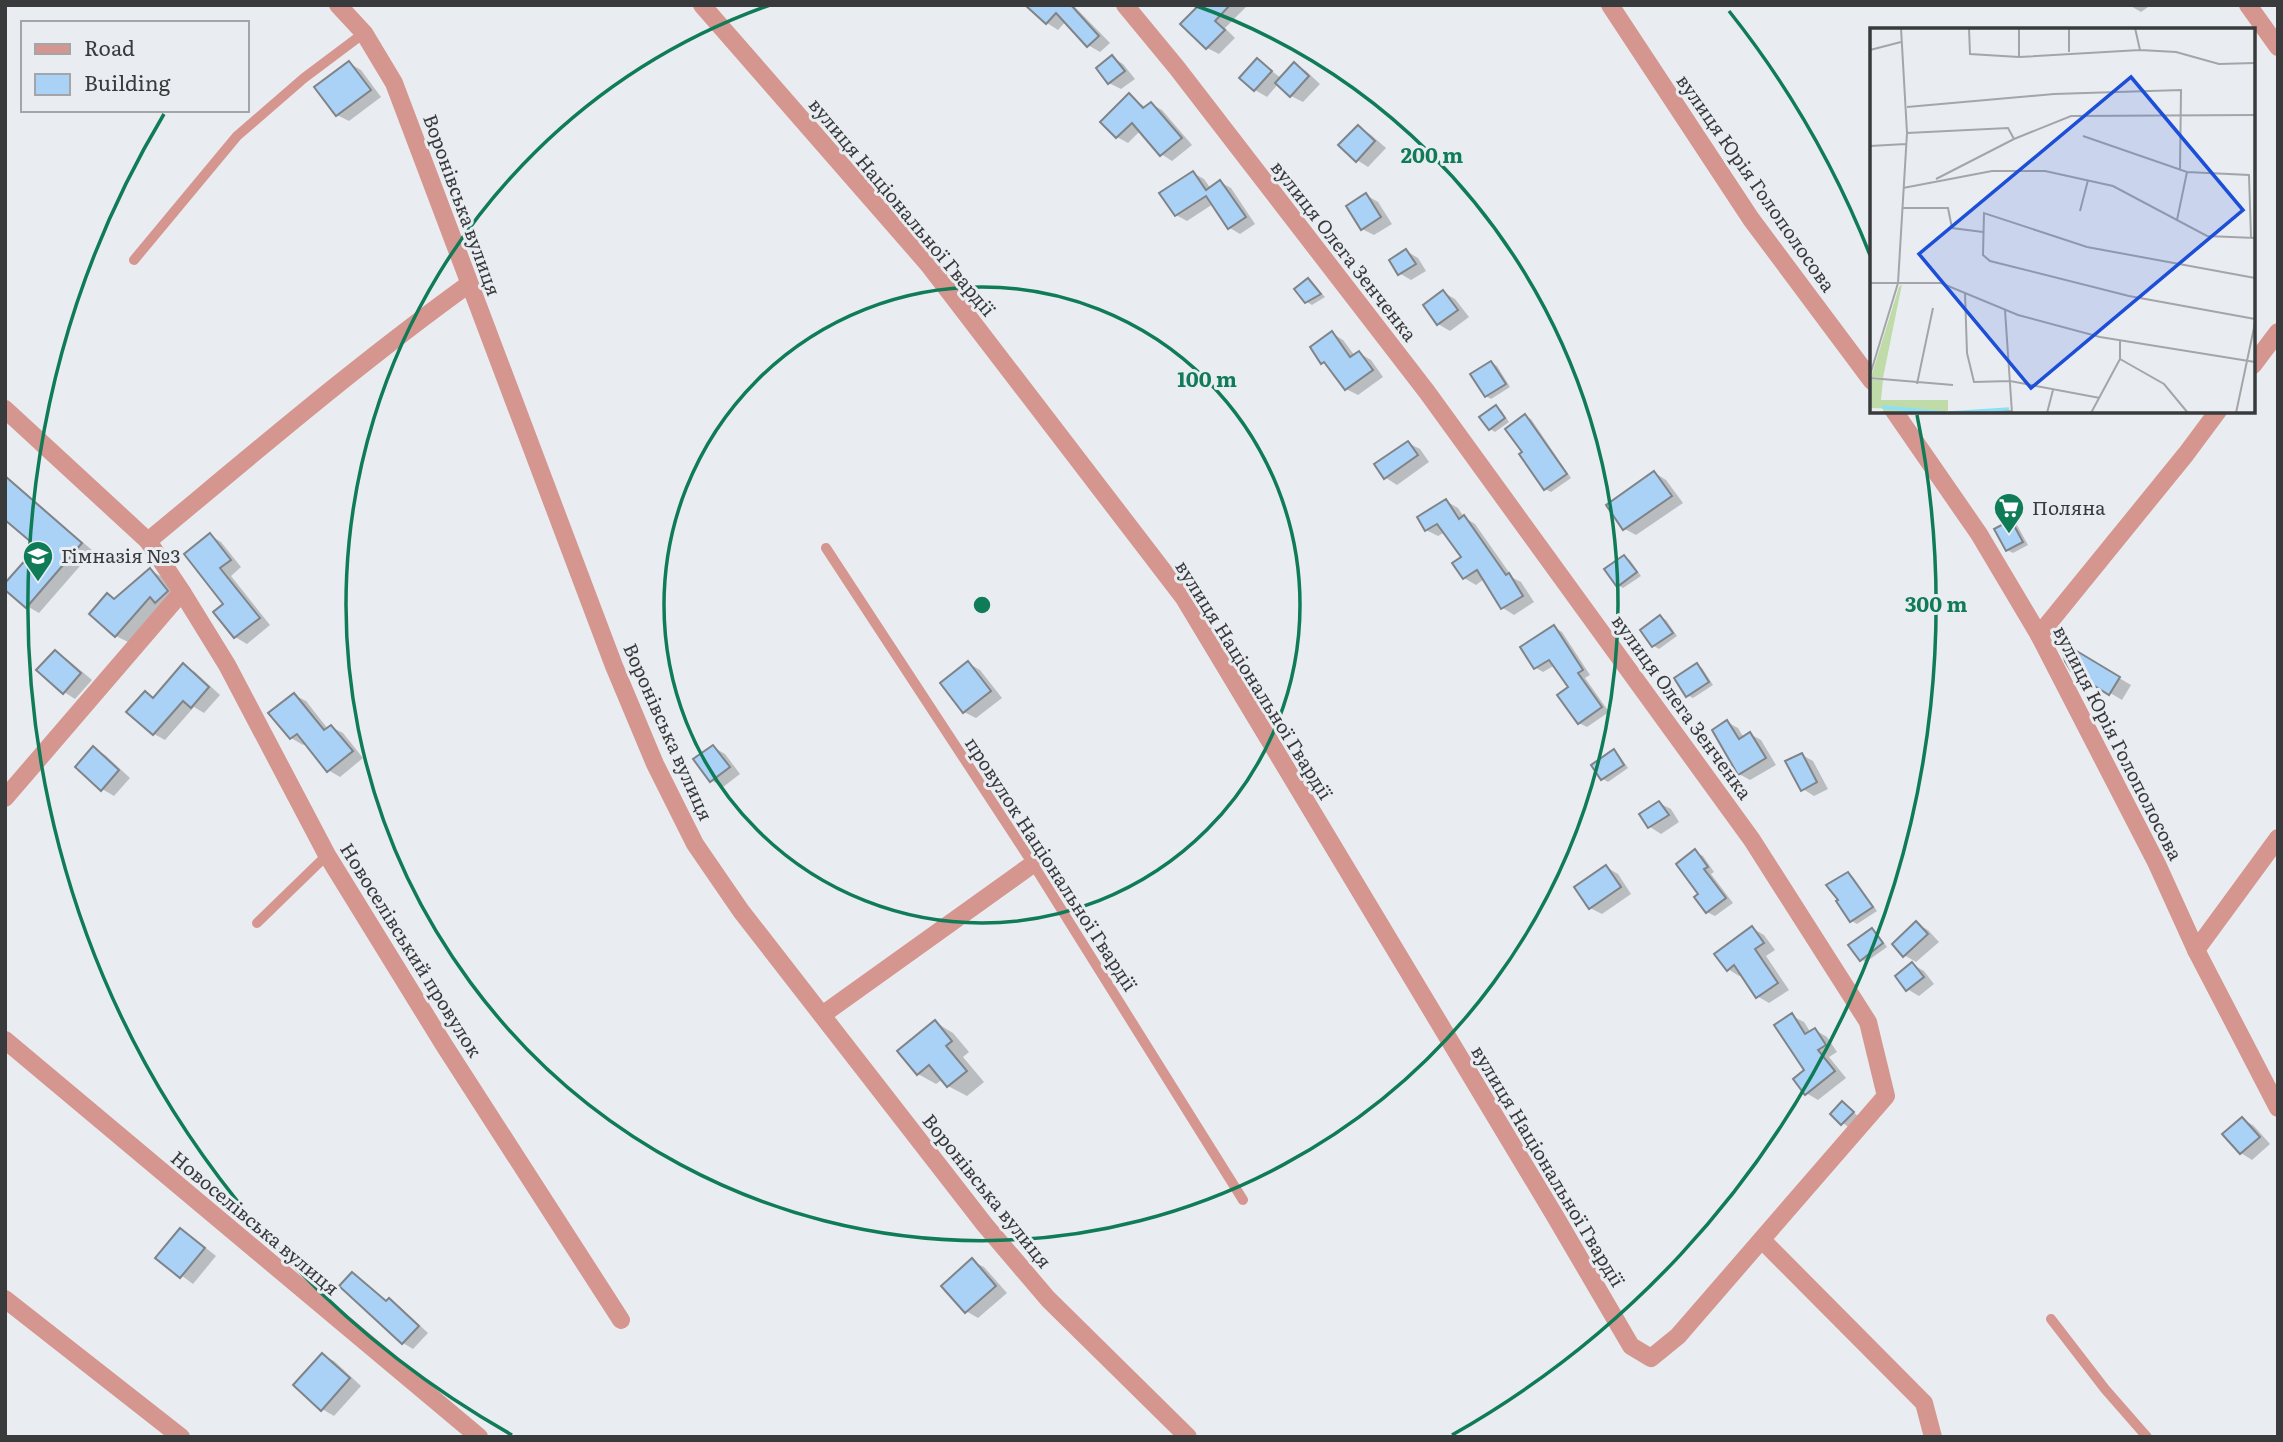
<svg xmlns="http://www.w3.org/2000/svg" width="2283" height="1442" font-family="Literata,serif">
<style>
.shadow{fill:#0003}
.building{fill:#aad2f7;stroke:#808387;stroke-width:2}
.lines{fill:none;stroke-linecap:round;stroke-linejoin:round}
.lane{stroke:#d69690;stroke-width:10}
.street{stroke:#d69690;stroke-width:18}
.ring{fill:none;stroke:#107c57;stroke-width:3.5}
.labels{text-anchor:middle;stroke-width:6;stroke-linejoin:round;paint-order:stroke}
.street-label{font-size:19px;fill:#393a3c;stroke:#e9edf1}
.poi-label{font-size:19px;fill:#393a3c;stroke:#e9edf1;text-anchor:start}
.inset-river{fill:none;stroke:#89e0f7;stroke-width:3.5}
.inset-road{fill:none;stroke:#a3a5a9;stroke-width:2}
.view{fill:#1d4ed8;fill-opacity:0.15;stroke:#1d4ed8;stroke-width:3.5}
.inset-edge{fill:none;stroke:#393a3c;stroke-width:3.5}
.centre{fill:#107c57;stroke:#e9edf1;stroke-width:3.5}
.ring-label{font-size:21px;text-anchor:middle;font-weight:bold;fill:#107c57;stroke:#e9edf1;stroke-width:6;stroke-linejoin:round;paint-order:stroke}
</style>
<rect width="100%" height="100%" fill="#e9edf1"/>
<g class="shadow">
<polygon points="1042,5 1073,5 1110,43 1100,52 1088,45 1066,21 1058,30 1047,23"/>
<polygon points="1201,5 1248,5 1225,28 1235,38 1219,54 1207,48"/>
<polygon points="2129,5 2151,5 2141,12"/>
<polygon points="1112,57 1123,64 1135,79 1121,89 1109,83"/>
<polygon points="1257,60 1281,78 1294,64 1306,71 1320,84 1303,102 1291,96 1278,84 1267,97 1255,90"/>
<polygon points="349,63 361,70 381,97 349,121 337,115"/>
<polygon points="1129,95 1146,108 1151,104 1162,110 1192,145 1172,161 1161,154 1141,130 1128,143 1117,137"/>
<polygon points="1358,127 1370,134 1386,148 1368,167 1357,160"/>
<polygon points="1193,173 1204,179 1211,189 1220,182 1231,188 1255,224 1240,234 1230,228 1213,204 1187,221 1176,215"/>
<polygon points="1366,195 1378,202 1392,224 1374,235 1362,229"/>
<polygon points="1406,251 1418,258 1426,271 1411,280 1399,273"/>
<polygon points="1308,281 1313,284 1325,297 1312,305 1307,302 1297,289"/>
<polygon points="1443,292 1455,299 1469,317 1450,331 1438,324"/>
<polygon points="1332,333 1343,340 1355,356 1359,353 1371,360 1383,377 1358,395 1346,389 1329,366 1323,362"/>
<polygon points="1492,363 1497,366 1510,387 1491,399 1486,396"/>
<polygon points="1496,407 1501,410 1509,422 1495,432 1490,429"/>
<polygon points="1525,416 1531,419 1571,478 1551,492 1545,489 1521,455 1525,453"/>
<polygon points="1408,443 1420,449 1429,462 1397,485 1386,478 1376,465"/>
<polygon points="1655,473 1666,480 1683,503 1636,535 1625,529"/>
<polygon points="5,475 93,551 39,613 27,606 39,547 5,517"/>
<polygon points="1446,501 1458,508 1464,517 1475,524 1513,578 1521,582 1534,602 1514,615 1503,608 1484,579 1476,585 1464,578 1463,557 1445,532 1438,536 1426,530"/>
<polygon points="2011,522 2017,525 2028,545 2013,553 2007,550"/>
<polygon points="210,535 221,542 241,567 231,576 270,625 247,644 235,637"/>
<polygon points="1625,557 1630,560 1641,576 1623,588 1618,585"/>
<polygon points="150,570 162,577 178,598 128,642 116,636 108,595 116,600"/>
<polygon points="1661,617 1666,620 1677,636 1659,649 1654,646 1643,630"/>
<polygon points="1554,627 1562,632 1590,675 1585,678 1609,712 1587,727 1579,723 1570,688 1555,665 1543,672 1536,668"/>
<polygon points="2063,645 2131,685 2122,700 2072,670"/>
<polygon points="55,652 67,659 92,680 75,699 64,692"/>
<polygon points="968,663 980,670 1002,698 976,718 964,712"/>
<polygon points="1697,665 1702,668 1713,685 1693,698 1687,695"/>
<polygon points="183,666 195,672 220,695 204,713 194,707 165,740 154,734 145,693 154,698"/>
<polygon points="294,695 306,701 328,729 331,727 343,733 363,758 340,777 328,770 306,742 303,745 291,738"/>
<polygon points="1727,722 1738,728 1744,738 1750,734 1761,740 1776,765 1750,780 1739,774"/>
<polygon points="713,747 725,754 740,774 723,787 711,780"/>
<polygon points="93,749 105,755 130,778 114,796 102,789"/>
<polygon points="1614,752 1619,755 1628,768 1608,782 1603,779"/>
<polygon points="1802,755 1813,761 1828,789 1814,796 1803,789"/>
<polygon points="1659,803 1671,809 1679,822 1661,834 1650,827 1641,814"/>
<polygon points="1695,852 1703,856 1714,872 1711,874 1733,903 1715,916 1707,912 1701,894"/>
<polygon points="1606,867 1618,874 1631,894 1602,914 1590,908"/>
<polygon points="1848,874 1853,877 1877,911 1857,924 1852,921 1839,901"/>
<polygon points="1917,924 1928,930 1939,942 1916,962 1904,955"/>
<polygon points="1752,928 1764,935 1775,950 1766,956 1789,990 1769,1003 1757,996 1742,974 1739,976 1728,969"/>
<polygon points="1872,930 1877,933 1887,947 1866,962 1861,959"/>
<polygon points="1912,964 1924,971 1934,984 1919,996 1907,989"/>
<polygon points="1792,1016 1804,1022 1811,1033 1815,1030 1827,1037 1837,1052 1829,1057 1846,1078 1818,1100 1806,1093 1806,1071"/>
<polygon points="935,1022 953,1033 969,1052 963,1057 984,1082 967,1096 948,1086 943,1079 936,1084 918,1074 900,1052"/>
<polygon points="1842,1103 1858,1116 1848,1127 1832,1114"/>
<polygon points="2243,1119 2254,1126 2270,1144 2252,1160 2241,1153"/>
<polygon points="181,1230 192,1237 216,1256 193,1284 158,1258"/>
<polygon points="972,1261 984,1267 1007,1293 978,1318 966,1311"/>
<polygon points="352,1274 362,1280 387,1302 389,1300 399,1306 428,1333 413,1349 403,1343 342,1286"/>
<polygon points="322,1355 334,1361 361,1386 334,1416 322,1409"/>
</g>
<g class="building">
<polygon points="1025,5 1071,5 1099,36 1087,47 1056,13 1046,24"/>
<polygon points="1199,5 1230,5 1215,21 1225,30 1206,49 1180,24"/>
<polygon points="1112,55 1125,71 1108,84 1096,68"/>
<polygon points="1257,58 1272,71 1254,91 1239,78"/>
<polygon points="349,61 371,90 336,116 314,87"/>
<polygon points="1294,62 1309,76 1290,97 1275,83"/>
<polygon points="1129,93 1143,108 1151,102 1182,138 1160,156 1132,123 1116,138 1100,122"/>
<polygon points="1358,125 1375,141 1356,162 1338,145"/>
<polygon points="1193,171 1206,190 1220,180 1246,217 1228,229 1206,196 1175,216 1159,193"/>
<polygon points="1366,193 1381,217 1361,230 1346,206"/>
<polygon points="1406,249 1416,264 1398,275 1389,260"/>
<polygon points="1308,278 1321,294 1305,303 1294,289"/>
<polygon points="1443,290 1458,310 1437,325 1423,305"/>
<polygon points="1332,331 1350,357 1359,351 1373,370 1345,390 1324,362 1321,364 1310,347"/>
<polygon points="1491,361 1506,384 1485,397 1470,374"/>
<polygon points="1496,405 1505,418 1489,430 1479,417"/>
<polygon points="1525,414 1567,474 1544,490 1519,454 1522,452 1505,429"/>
<polygon points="1408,441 1418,455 1384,479 1374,464"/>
<polygon points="1654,471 1672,496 1623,530 1606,505"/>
<polygon points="5,476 82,543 26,608 5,590 5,583 37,547 5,520"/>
<polygon points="1446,499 1459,519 1464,515 1506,575 1509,573 1523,596 1501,609 1477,570 1463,579 1452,563 1461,557 1437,524 1425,531 1417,517"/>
<polygon points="2011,520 2023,542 2006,551 1994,529"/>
<polygon points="210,533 231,560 220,568 260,618 234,638 213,612 223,604 184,554"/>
<polygon points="1624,555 1637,572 1617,587 1604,569"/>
<polygon points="150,568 168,591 155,603 150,597 115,637 89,614 107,593 114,599"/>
<polygon points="1660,615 1673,633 1652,647 1640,630"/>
<polygon points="1554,625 1583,670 1578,673 1602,707 1578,724 1557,695 1568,687 1549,660 1534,669 1520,647"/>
<polygon points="2060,641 2120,677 2109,695 2071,671 2065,661"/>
<polygon points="55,650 81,673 63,694 36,670"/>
<polygon points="968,661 991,691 963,713 940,683"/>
<polygon points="183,663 209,687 191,708 183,701 153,735 126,712 145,691 153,698"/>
<polygon points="1697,663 1709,682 1686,697 1674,678"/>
<polygon points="294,693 324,730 331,725 353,751 327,772 297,734 290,739 268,713"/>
<polygon points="1727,720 1739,739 1750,732 1766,758 1738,775 1712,730"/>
<polygon points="713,745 730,767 710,782 693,759"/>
<polygon points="93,746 119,770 101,791 75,767"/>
<polygon points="1614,749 1624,765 1601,780 1591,765"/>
<polygon points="1802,753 1817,782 1801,791 1785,761"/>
<polygon points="1659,801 1669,815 1648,828 1639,814"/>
<polygon points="1695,849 1708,867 1704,869 1726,898 1706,913 1694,897 1698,894 1676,864"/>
<polygon points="1606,865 1621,887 1589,909 1574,887"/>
<polygon points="1848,872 1873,907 1850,922 1836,901 1838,900 1826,885"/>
<polygon points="1916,921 1928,934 1903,957 1892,944"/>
<polygon points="1752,926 1764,943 1755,949 1778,983 1756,998 1734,965 1727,971 1714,954"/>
<polygon points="1872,928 1883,943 1860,961 1848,945"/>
<polygon points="1912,962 1924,977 1906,991 1895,976"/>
<polygon points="1792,1013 1805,1034 1815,1028 1826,1045 1818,1050 1835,1071 1805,1095 1793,1079 1804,1070 1774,1025"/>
<polygon points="935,1020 952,1041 946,1046 967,1071 947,1087 929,1065 917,1075 897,1051"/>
<polygon points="1842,1101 1854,1112 1841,1125 1830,1114"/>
<polygon points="2242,1117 2260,1137 2240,1154 2222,1134"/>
<polygon points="180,1228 205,1248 180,1278 155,1258"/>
<polygon points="972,1258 996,1286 965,1313 941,1286"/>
<polygon points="352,1272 386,1301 389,1298 419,1326 402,1344 339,1286"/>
<polygon points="322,1353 350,1378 321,1411 293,1385"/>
</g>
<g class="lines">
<g class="lane">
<polyline points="134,260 237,136 304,78 364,33"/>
<polyline points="826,548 1033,864 1243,1200"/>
<polyline points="257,923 327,855"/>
<polyline points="2051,1319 2105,1389 2147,1437"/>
</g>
<g class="street">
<polyline points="338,5 364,33 394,83 614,666 655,764 695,844 741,911 985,1225 1048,1299 1188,1437"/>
<polyline points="702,5 928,264 1184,598 1555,1216 1631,1346 1651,1358 1678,1336 1886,1096 1868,1022 1752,840 1427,392 1177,68 1125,5"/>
<polyline points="1610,5 1751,219 1872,381"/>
<polyline points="2248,5 2278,47"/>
<polyline points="2253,365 2278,332"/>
<polyline points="5,409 148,541 182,592 227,665 327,855 444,1045 621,1320"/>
<polyline points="1894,411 1979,534 2039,635 2157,864 2196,950 2278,1108"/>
<path d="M148,541C253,454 358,364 469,284"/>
<polyline points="2039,635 2186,454 2218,411"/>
<polyline points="5,798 182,592"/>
<polyline points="2196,950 2278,838"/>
<polyline points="822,1015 1033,864"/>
<polyline points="5,1040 479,1437"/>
<polyline points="1762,1240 1924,1403 1933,1437"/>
<polyline points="5,1299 181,1437"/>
</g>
</g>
<g class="ring">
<circle cx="982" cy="605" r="318"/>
<path d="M1194 5A636 636 0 1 1 770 5"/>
<path d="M512 1435A954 954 0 0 1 164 114M1729 11A954 954 0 0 1 1870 255M1917 415A954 954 0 0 1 1452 1435"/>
</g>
<defs>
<g id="supermarket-pin" transform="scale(1.575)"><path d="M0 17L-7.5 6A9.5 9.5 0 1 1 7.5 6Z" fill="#107c57" stroke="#e9edf1"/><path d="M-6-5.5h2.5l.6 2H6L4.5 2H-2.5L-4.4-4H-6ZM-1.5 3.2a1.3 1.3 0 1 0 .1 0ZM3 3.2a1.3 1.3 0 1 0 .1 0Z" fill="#fff"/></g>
<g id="school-pin" transform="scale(1.575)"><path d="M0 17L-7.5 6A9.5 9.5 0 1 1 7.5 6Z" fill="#107c57" stroke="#e9edf1"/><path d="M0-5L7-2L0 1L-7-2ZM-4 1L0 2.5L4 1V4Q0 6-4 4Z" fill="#fff"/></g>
</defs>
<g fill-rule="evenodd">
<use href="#supermarket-pin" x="2009" y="508"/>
<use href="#school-pin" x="38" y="556"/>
</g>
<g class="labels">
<g class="street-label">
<text transform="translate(1756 183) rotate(55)" y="7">вулиця Юрія Голополосова</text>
<text transform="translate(462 205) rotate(70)" y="7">Воронівська вулиця</text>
<text transform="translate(902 207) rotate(50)" y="7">вулиця Національної Гвардії</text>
<text transform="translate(1344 251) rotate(52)" y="7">вулиця Олега Зенченка</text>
<text transform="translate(1254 680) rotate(58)" y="7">вулиця Національної Гвардії</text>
<text transform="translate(1682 707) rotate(54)" y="7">вулиця Олега Зенченка</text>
<text transform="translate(668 732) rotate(66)" y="7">Воронівська вулиця</text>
<text transform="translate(2118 743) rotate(63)" y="7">вулиця Юрія Голополосова</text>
<text transform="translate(1051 864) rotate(57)" y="7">провулок Національної Гвардії</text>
<text transform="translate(411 950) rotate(58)" y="7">Новоселівський провулок</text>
<text transform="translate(1548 1166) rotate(59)" y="7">вулиця Національної Гвардії</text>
<text transform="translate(987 1191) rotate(51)" y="7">Воронівська вулиця</text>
<text transform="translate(255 1223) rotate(40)" y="7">Новоселівська вулиця</text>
</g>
<g class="poi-label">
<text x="2032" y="515">Поляна</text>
<text x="61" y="563">Гімназія №3</text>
</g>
</g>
<g transform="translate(1870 28)">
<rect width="385" height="385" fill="#e9edf1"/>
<path d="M32,256L13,350L1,349L29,259ZM0,351L13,352L11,372H78V383L13,385V381H29L0,380Z" fill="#bedba8"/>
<path class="inset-river" d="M12,379L75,385M79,385L139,381"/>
<path class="inset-road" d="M99,0L100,26L149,29L270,22L306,24L349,36L385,35M149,0V29M199,0V24M265,0L270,22M0,22L31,14M37,79L184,66L311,62L310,142M37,105L138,100L144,111M213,108L317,144L379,147L381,210M0,118L36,116M66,151L144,111L201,88L385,87M33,160L122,143H175L243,158L337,208L385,210M32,180H78L82,200L113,204M210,183L218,152M307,192L317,144M385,250L217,219L114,185L113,227L120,233L259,268L385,291M0,255H71L148,287L230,309L385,334M95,265L97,325L104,354L140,353L230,370M135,282L142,385M250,331L294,356L318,385M0,347L28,255L37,105L31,0M0,350L83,357M47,356L63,280M120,385L142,383M177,385L183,362M221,385L250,331V312M366,385L385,295"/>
<path class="view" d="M261,49L373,182L161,360L49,226Z"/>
<rect width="385" height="385" class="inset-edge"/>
</g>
<circle cx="982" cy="605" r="10" class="centre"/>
<g class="ring-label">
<text x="1432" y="163">200 m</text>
<text x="1207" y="387">100 m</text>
<text x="1936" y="612">300 m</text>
</g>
<rect width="2283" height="1442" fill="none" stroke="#393a3c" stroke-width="14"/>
<rect x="21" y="21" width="228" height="91" fill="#e9edf1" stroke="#a3a5a9" stroke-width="2"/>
<rect x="35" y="44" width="35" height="10" fill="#d69690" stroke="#a3a5a9" stroke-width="2"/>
<text x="84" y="56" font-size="21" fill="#393a3c">Road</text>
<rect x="35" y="74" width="35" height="21" fill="#aad2f7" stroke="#a3a5a9" stroke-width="2"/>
<text x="84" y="91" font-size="21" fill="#393a3c">Building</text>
</svg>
